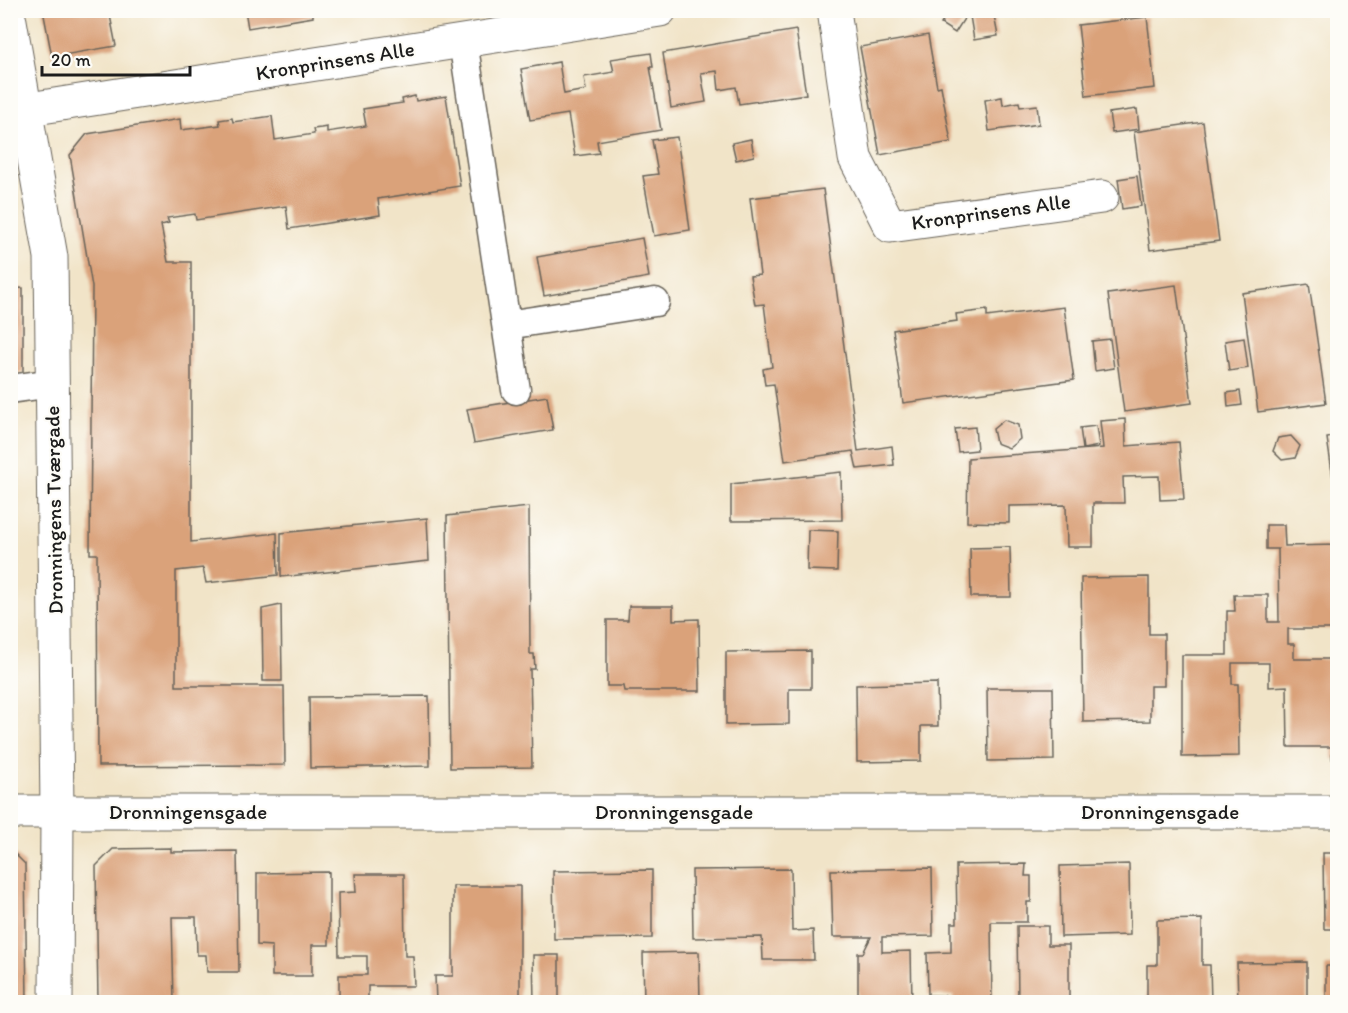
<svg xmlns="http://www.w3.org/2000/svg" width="1348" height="1013" font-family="Itim,sans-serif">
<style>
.building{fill:#daa27a}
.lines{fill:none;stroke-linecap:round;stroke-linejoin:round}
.service-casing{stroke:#676258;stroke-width:31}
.minor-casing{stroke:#676258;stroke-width:35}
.service{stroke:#fff;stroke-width:28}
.minor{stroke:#fff;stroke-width:33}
.labels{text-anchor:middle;stroke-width:4.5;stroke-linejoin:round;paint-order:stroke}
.street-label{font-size:21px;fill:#1c1c1c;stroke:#fdfcf7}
</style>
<rect width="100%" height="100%" fill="#fdfcf7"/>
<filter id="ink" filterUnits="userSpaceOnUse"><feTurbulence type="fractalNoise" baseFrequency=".0167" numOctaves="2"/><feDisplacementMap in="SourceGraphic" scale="12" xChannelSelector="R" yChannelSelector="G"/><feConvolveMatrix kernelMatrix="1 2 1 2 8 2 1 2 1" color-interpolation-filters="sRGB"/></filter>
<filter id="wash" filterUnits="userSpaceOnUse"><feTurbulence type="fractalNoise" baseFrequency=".008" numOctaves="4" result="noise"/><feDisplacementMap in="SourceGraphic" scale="24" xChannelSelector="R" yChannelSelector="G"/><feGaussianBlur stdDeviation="1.35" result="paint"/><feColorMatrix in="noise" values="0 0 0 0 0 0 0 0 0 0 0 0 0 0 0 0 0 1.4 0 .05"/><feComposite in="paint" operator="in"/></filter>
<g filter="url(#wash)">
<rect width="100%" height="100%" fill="#f1e4c8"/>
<g id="blocks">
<g class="building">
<polygon points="43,10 109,10 116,46 52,57"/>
<polygon points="245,10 313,10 313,17 248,28"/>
<polygon points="949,10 961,10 967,14 955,33 941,24"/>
<polygon points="969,10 993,10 998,36 974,40"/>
<polygon points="1147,17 1155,88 1086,96 1078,25"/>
<polygon points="796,30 806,94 739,104 736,87 719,90 717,71 701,73 706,102 671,108 663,53"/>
<polygon points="928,35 937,87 941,86 951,142 880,155 860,47"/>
<polygon points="651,53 653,67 650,67 661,130 597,141 599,153 575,156 568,114 530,120 521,69 559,62 564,94 586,90 584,77 614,72 611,59"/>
<polygon points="415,96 416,101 446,96 460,186 378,199 380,215 289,229 286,206 196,220 195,214 167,218 169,223 161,225 168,262 191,262 191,542 277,533 278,575 206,583 203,568 176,571 176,686 284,686 285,765 98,766 97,554 90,554 92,287 70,155 87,134 180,119 181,130 220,125 219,120 232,118 233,122 272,116 275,140 314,134 313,129 321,128 327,127 327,132 366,126 363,109 403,103 402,99"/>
<polygon points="1002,97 1003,105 1019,102 1020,107 1037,105 1039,124 989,131 985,100"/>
<polygon points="1137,109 1139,129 1112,133 1109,113"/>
<polygon points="1203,122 1219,241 1150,250 1134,132"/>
<polygon points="677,137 690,230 654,236 643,176 658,174 652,140"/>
<polygon points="751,139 754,156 736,160 732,143"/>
<polygon points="1137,176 1141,206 1122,209 1118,179"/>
<polygon points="823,189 858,451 892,446 894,465 857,469 853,451 785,461 774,384 765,385 763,369 772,367 764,304 755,305 750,276 760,275 750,198"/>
<polygon points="642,238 649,277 544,296 537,257"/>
<polygon points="1309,284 1326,403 1258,412 1242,293"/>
<polygon points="1176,285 1192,403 1124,412 1108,294"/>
<polygon points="23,288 23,373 10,375 10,289"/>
<polygon points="1064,307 1074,380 903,403 893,330 957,321 956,314 987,310 987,317"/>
<polygon points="1244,338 1248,368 1229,371 1225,341"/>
<polygon points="1110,339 1114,368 1095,371 1092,341"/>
<polygon points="1240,391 1242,405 1228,407 1227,393"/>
<polygon points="547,396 553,430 474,443 467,409"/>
<polygon points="1125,419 1126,446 1179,442 1184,499 1160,500 1159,476 1123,477 1124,503 1093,503 1093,547 1067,547 1066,505 1009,506 1009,523 967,522 968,458 1103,448 1100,421"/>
<polygon points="1004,420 1018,425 1020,439 1009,448 996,443 993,429"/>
<polygon points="1096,426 1099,446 1083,449 1080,428"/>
<polygon points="975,427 977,450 958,452 955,429"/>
<polygon points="1291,436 1300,446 1295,458 1282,460 1273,451 1278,438"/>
<polygon points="1338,436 1338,498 1336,499 1327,438"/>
<polygon points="841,472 842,520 731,521 731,484"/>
<polygon points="529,507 530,654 534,654 535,669 530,669 532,767 450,768 447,516"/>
<polygon points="427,518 429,561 281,577 281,533"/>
<polygon points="1266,525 1284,525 1285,546 1338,545 1338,629 1288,629 1288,644 1294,644 1294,659 1338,659 1338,759 1332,759 1332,747 1288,747 1287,686 1269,687 1269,663 1232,663 1232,684 1238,684 1239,756 1182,757 1182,655 1227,655 1227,611 1235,611 1234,595 1268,595 1268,622 1279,622 1278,549 1266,549"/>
<polygon points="808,530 838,531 837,571 807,570"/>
<polygon points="1010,547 1011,597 971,597 970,548"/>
<polygon points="1149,577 1149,634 1164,634 1164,686 1150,686 1150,721 1083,722 1081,578"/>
<polygon points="281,605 282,681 263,681 262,609"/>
<polygon points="629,606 673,606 673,620 699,619 700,691 624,691 623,686 607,686 607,620 628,620"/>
<polygon points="811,651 811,689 789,689 789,724 726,725 726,652"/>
<polygon points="937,683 938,726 921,726 921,761 857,762 856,685"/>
<polygon points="987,688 1053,688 1054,760 988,761"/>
<polygon points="429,696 430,766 310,768 309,697"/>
<polygon points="171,848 171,852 237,851 239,972 207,972 206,955 197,955 196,917 172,917 174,1002 98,1002 96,866 113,849"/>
<polygon points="1323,853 1338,853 1338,929 1324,929"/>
<polygon points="10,854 15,854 25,864 27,1002 10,1002"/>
<polygon points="1026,864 1025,876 1031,876 1031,902 1027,902 1027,922 991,922 992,1002 953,1002 953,996 928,995 927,953 951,952 951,923 957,923 956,865"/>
<polygon points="1129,864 1130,935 1061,937 1060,866"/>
<polygon points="932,868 933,936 882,937 882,952 911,951 912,1002 858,1001 858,953 863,953 871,937 833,937 831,870"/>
<polygon points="791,869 792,931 813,930 814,960 763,960 762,937 693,938 692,870"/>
<polygon points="652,870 652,938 554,939 553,871"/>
<polygon points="329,872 329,945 312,945 312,976 272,976 272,946 257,945 257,873"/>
<polygon points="355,874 404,874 405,956 413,956 414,986 368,986 368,1002 339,1002 339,975 367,975 367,956 339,956 338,893 356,892"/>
<polygon points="453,886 520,886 520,1002 436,1002 435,976 453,976"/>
<polygon points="1202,919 1202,965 1210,965 1211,1002 1147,1002 1147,965 1157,965 1157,920"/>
<polygon points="1017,926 1048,926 1048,945 1069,945 1069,1002 1018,1002"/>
<polygon points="699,952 700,1002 644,1002 643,953"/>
<polygon points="533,955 559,955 559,1002 534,1002"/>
<polygon points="1307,962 1307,1002 1238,1002 1237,963"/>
<rect x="1326" y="966" width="12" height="36"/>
</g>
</g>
</g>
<g filter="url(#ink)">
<use href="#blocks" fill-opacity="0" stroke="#676258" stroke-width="1.5"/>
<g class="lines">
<g class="service-casing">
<g id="service">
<polyline points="463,41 516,390"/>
<polyline points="507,325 655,302"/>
<polyline points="10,389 53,383"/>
</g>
</g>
<g class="minor-casing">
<g id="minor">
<polyline points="834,10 855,158 890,226 1102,197"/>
<polyline points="10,21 51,257 57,812 56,1002"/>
<polyline points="10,112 660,10"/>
<polyline points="10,812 1338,812"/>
</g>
</g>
<use href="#service" class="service"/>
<use href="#minor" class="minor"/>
</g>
</g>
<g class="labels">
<g class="street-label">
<text transform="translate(335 61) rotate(-9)" y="7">Kronprinsens Alle</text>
<text transform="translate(991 212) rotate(-8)" y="7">Kronprinsens Alle</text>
<text transform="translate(54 510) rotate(-91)" y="7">Dronningens Tværgade</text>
<text x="188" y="819">Dronningensgade</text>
<text x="674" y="819">Dronningensgade</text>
<text x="1160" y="819">Dronningensgade</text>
</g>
</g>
<rect width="1348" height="1013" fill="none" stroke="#fdfcf7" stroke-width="36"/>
<path d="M42 66v9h148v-9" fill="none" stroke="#1c1c1c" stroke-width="3"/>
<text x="51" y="66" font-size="18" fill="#1c1c1c" stroke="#fdfcf7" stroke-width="4.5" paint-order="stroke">20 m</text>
</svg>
